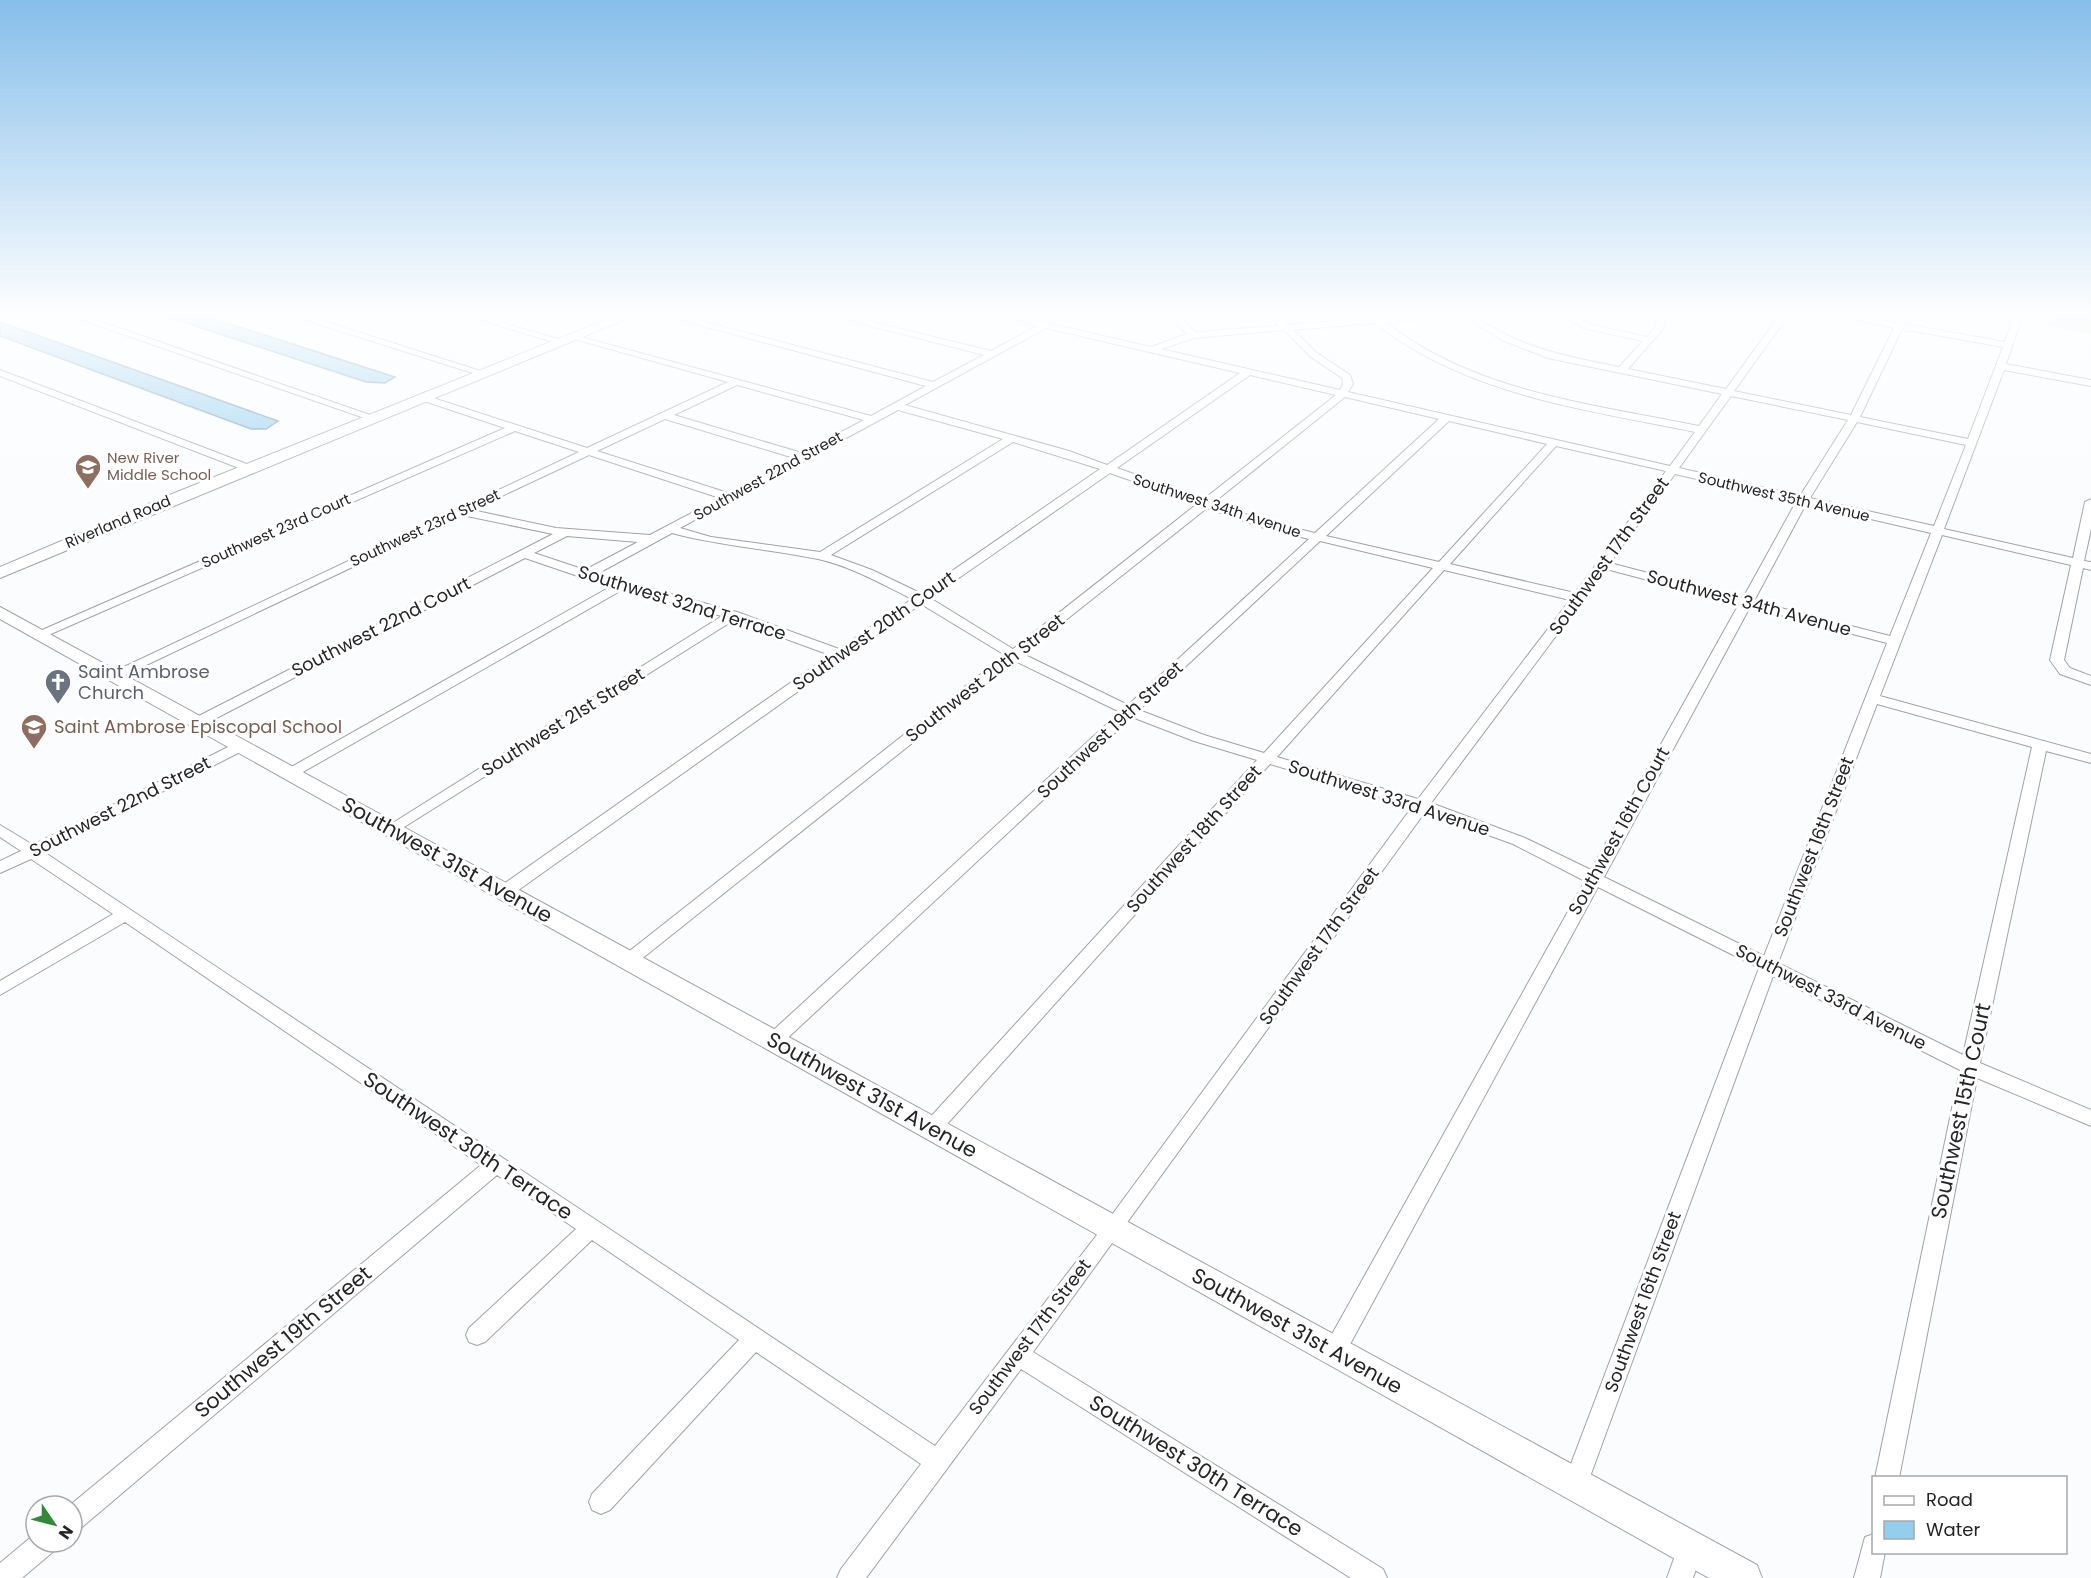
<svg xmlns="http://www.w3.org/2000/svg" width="2091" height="1578" font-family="Poppins,sans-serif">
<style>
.green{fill:#c6e6cf}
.water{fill:#94ceed;stroke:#729bb2;stroke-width:1.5}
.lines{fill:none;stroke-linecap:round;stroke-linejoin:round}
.street-casing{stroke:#9fa2a7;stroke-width:2}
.secondary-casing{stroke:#9fa2a7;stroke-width:2}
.street{fill:#fff;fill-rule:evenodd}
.secondary{fill:#fff;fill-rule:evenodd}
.labels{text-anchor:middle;stroke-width:6;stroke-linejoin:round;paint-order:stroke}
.far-education-label{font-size:15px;fill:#785e54;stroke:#fff;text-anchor:start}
.far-street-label{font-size:15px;fill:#242527;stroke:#fff}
.street-label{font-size:18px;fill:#242527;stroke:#fff}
.worship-label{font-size:18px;fill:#5b616d;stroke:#fff;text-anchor:start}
.education-label{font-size:18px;fill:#785e54;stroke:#fff;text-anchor:start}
.near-street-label{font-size:21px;fill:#242527;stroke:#fff}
</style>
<rect width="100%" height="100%" fill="#fbfcfe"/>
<polygon class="green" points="2053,312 2091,313 2091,334 2047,326"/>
<g class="water">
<polygon points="153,312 193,312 395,377 385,383 366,382"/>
<polygon points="0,322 278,421 266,429 251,429 0,336"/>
</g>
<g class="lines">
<g class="street-casing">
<g id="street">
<polygon points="59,312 73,312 379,418 370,420"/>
<polygon points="280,312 295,312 490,374 482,376"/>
<polygon points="453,312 468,312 495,320 516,312 530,312 504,323 568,342 560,344"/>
<path d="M651,312H667L933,382L984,355L816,312H832L991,351L1037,326L983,312H1000L1151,347L1187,334L1172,319L1155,312L1178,315L1195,332L1279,326L1266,312H1275L1288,325L1369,318L1362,312H1372L1379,318L1444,312H1486L1473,315C1517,347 1567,357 1619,367L1643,341L1583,328L1554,312H1566L1589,324L1647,337L1655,328L1657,321L1651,312H1660L1665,321L1663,329L1628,369L1726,389L1782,312H1791L1734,391L1851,415L1894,328L1817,312H1838L1896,323L1901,312H1910L1905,324L2005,342L2015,312H2024L2006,364L2091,380V386L2004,370L1944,529L2073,558L2085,502L2091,499V529L2084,561L2091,562V570L2083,568L2064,660L2070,668L2091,676V685L2060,674L2050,660L2071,565L1942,535L1880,696L2091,754V763L2046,751L1980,1063L2091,1110V1126L1977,1078L1899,1478H1875L1960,1070L1773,976L1587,1485L1584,1493L1575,1497L1566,1493L1563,1485L1759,968L1598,887L1342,1359L1334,1362L1326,1359L1323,1352L1326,1345L1585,881L1513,844L1425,812L1033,1352L1383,1569L1387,1578H1351L1021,1369L866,1578H837L841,1569L921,1464L756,1352L610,1510L601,1514L592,1510L589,1502L592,1494L739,1340L592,1240L485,1342L477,1345L469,1342L466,1335L469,1328L576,1229L497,1175L81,1528L72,1531V1506H69L481,1165L125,922L0,995V981L113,914L31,859L0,873V861L21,851L0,837V825L33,845L236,743H246L248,746L246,749L44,852L935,1446L1106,1223L1412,807L1270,764L939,1133L932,1136L925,1133L922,1128L925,1123L1257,760L1194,741L1132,717L779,1046L773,1048L767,1046L764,1041L767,1036L1120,712L1015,661L634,965H622L619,961L622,957L1005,655L921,604L510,896L504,897L496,892L498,888L830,655L734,620L393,834L388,832L385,829L388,826L722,616L622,590L296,776H286L284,773L286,770L610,587L525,558L203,725H193L191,722L193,719L553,534L462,515L119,678L114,679L107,675L579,452L515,431L44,637L39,638L33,634L505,428L421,400V396H427L587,448L728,382L574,339V335L871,416L926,386ZM1463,316L1502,340L1548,358L1722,394L1699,426C1591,404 1474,392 1385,322ZM1375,323C1466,395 1584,409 1695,432L1670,466L1348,392L1353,384L1350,375L1317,353L1293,330ZM1046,328L1240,373L1107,465L1069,451L905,405ZM1902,329L2003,347L1968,439L1860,417ZM1284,330L1311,357L1342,378L1343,384L1340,390L1161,349L1194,338ZM1250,375L1336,395L1204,499L1117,468ZM737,385L864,420L802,453L674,415ZM1731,396L1848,420L1800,496L1679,468ZM1345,397L1439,419L1315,533L1269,522L1213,503ZM898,410L1003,439L820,552L711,537L680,528ZM665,419L794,458L728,493L597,451ZM1449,421L1547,444L1439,562L1326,536ZM1857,422L1966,445L1934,526L1810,498ZM1013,442L1100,469L920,593L872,570L831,555ZM1556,446L1666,471L1575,593L1450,564ZM589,455L720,498L650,535L556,528L472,510ZM1110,473L1197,504L1013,649L930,598ZM1675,474L1796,502L1743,598L1610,563ZM1806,504L1931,533L1890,636L1754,601ZM1207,508L1261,527L1309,539L1128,705L1023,654ZM672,533C720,546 769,549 818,559C850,566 882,584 912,599L839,649L737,612L597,574ZM567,536L638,542L585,570L534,553ZM1320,541L1433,568L1264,753L1204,735L1139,710ZM1606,569L1739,604L1591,870L1525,838L1431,803ZM1444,570L1570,600L1418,799L1277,757ZM1750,607L1887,643L1764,956L1604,877ZM1877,704L2032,747L1963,1055L1778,963Z"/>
<polygon points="0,370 252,466 253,468 244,470 0,376"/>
<polygon points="36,1533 36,1542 57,1542 54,1551 22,1578 0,1578 0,1563"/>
<polygon points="1874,1534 1874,1552 1885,1552 1880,1578 1854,1578 1865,1537"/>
<polygon points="1690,1535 1699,1539 1703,1548 1693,1578 1667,1578 1681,1539"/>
</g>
</g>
<g class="secondary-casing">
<g id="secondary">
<polygon points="625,312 643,312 0,578 0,567 172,494"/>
<polygon points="0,607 1757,1565 1762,1578 1709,1578 0,619"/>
</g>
</g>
<use href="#street" class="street"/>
<use href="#secondary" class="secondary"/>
</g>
<linearGradient id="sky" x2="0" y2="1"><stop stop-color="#86beea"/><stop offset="0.59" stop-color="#fdfeff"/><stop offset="1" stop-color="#fdfeff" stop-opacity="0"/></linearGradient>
<rect width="2091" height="533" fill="url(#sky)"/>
<defs>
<g id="school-pin" transform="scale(1.35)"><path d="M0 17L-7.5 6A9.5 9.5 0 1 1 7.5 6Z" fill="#8d6e63" stroke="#fff"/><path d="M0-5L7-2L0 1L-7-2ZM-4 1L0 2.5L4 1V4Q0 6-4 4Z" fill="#fff"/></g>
<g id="church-pin" transform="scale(1.35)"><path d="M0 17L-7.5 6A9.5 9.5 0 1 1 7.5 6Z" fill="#6b7280" stroke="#fff"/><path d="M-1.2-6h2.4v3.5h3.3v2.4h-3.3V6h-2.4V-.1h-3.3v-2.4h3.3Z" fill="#fff"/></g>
</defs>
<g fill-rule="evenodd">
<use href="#school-pin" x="88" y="467"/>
<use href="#church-pin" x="58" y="682"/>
<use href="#school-pin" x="34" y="727"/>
</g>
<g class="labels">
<g class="far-education-label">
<text x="107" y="463">New River<tspan x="107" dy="17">Middle School</tspan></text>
</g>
<g class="far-street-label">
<text transform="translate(768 476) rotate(-29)" y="5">Southwest 22nd Street</text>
<text transform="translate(1784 497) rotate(13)" y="5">Southwest 35th Avenue</text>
<text transform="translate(1217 506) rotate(18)" y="5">Southwest 34th Avenue</text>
<text transform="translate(118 522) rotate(-23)" y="5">Riverland Road</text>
<text transform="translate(425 528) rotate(-25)" y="5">Southwest 23rd Street</text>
<text transform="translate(276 531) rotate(-24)" y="5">Southwest 23rd Court</text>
</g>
<g class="street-label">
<text transform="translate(1609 556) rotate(-54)" y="6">Southwest 17th Street</text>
<text transform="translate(682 603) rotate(17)" y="6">Southwest 32nd Terrace</text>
<text transform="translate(1749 603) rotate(15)" y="6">Southwest 34th Avenue</text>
<text transform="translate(381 627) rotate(-27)" y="6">Southwest 22nd Court</text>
<text transform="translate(874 631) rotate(-35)" y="6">Southwest 20th Court</text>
<text transform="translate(985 678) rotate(-38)" y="6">Southwest 20th Street</text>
<text transform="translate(563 722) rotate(-32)" y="6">Southwest 21st Street</text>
<text transform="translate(1110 730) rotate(-43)" y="6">Southwest 19th Street</text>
<text transform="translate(1389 798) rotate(18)" y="6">Southwest 33rd Avenue</text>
<text transform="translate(120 807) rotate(-27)" y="6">Southwest 22nd Street</text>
<text transform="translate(1619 831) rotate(-61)" y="6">Southwest 16th Court</text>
<text transform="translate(1194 839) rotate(-48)" y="6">Southwest 18th Street</text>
<text transform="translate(1814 847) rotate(-69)" y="6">Southwest 16th Street</text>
<text transform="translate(1319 946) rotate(-54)" y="6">Southwest 17th Street</text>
<text transform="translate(1831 997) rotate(27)" y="6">Southwest 33rd Avenue</text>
<text transform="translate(1643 1302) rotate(-70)" y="6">Southwest 16th Street</text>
<text transform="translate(1030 1337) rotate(-53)" y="6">Southwest 17th Street</text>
</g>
<g class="worship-label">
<text x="78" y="678">Saint Ambrose<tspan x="78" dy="21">Church</tspan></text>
</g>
<g class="education-label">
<text x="54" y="733">Saint Ambrose Episcopal School</text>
</g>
<g class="near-street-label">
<text transform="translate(447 860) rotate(29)" y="7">Southwest 31st Avenue</text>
<text transform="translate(872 1095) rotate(29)" y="7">Southwest 31st Avenue</text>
<text transform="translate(1961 1111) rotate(-78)" y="7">Southwest 15th Court</text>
<text transform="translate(468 1146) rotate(34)" y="7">Southwest 30th Terrace</text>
<text transform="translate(1297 1331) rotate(29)" y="7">Southwest 31st Avenue</text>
<text transform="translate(283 1342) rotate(-40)" y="7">Southwest 19th Street</text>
<text transform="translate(1196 1466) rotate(32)" y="7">Southwest 30th Terrace</text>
</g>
</g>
<rect x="1872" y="1476" width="195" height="78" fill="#ffffff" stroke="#a7a8a9" stroke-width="1.5"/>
<rect x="1884" y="1496" width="30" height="9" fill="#ffffff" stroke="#a7a8a9" stroke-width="1.5"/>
<text x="1926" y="1506" font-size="18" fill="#242527">Road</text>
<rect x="1884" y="1521" width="30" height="18" fill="#94ceed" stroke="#a7a8a9" stroke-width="1.5"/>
<text x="1926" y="1536" font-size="18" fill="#242527">Water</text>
<g transform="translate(54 1524) rotate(125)"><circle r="28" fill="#ffffff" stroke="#a7a8a9" stroke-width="1.5"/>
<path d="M0-4.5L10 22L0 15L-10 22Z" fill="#318a3a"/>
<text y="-9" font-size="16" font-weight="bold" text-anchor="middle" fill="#242527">N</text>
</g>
</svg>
